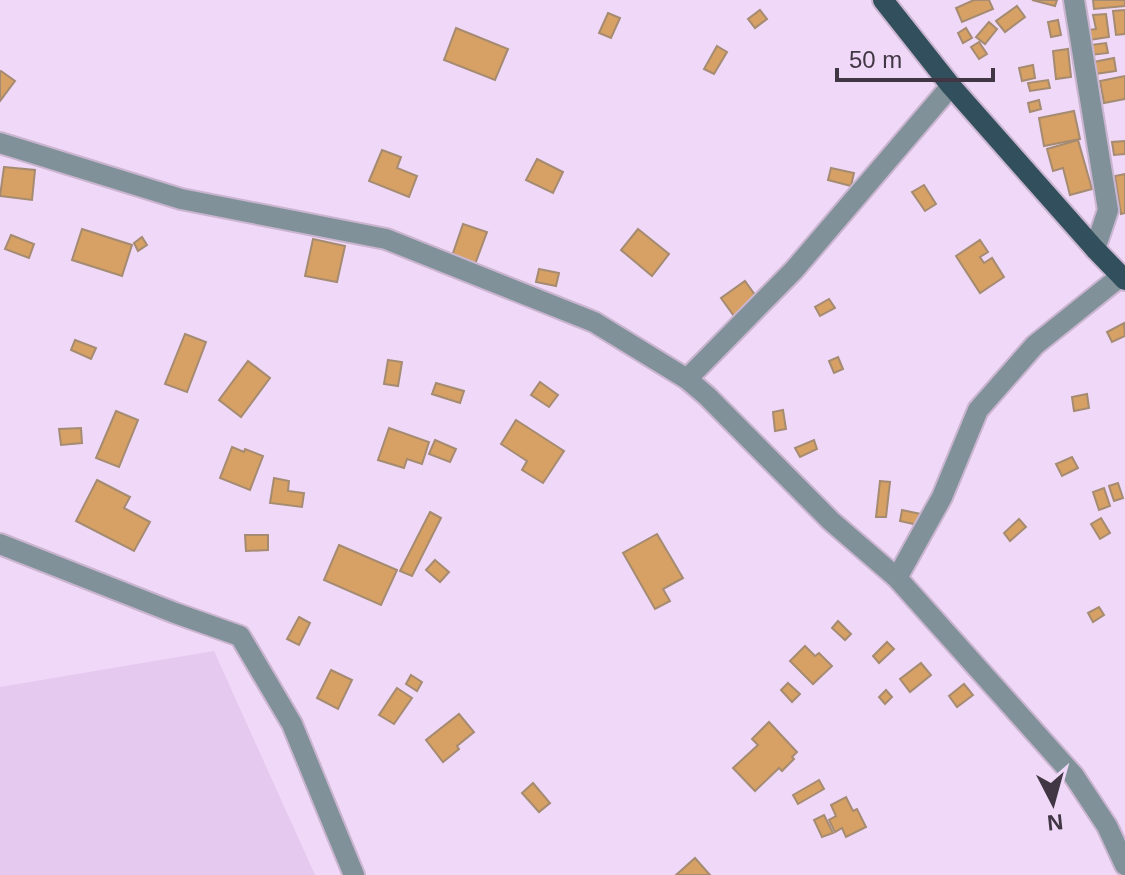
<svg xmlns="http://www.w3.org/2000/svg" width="1125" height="875" font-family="Arial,sans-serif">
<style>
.built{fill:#e6c9ee}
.building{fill:#d7a064;stroke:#a58b71;stroke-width:2}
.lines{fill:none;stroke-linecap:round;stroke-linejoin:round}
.minor-casing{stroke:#cab5d0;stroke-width:24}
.major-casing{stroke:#cab5d0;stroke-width:24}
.minor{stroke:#819199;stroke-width:20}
.major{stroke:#324f5d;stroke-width:20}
</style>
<rect width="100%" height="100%" fill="#f0d8f8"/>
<polygon class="built" points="214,651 315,875 0,875 0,687"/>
<g class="building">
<polygon points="974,0 989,0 993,9 962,22 956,8"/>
<polygon points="1032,0 1057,0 1055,6"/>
<polygon points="1093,0 1125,0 1125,6 1094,9"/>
<polygon points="1017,6 1025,17 1005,32 996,21"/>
<polygon points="760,10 767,19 755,28 748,19"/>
<polygon points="1125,10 1125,34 1116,35 1113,11"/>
<polygon points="608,13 620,18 611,38 599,33"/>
<polygon points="1106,14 1109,37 1089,40 1088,30 1096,29 1093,15"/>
<polygon points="1058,20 1061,35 1051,37 1048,22"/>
<polygon points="989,22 997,29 985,44 976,37"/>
<polygon points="456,28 508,49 495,80 444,60"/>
<polygon points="966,28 972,38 963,43 958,33"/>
<polygon points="979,42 987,54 979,59 971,47"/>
<polygon points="1106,43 1108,53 1091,55 1090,45"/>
<polygon points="717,46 727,52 714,74 704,69"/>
<polygon points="1068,49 1071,77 1056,79 1053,51"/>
<polygon points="1114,58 1116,71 1095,74 1093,62"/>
<polygon points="1033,65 1035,78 1022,81 1019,68"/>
<polygon points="1,71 15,81 0,101 0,72"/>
<polygon points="1125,76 1125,99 1104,103 1100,81"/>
<polygon points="1048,80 1050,88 1030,91 1028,83"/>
<polygon points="1039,100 1041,109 1030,112 1028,103"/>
<polygon points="1074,111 1080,139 1044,146 1039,118"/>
<polygon points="1078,140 1092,189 1070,195 1063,168 1053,171 1047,149"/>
<polygon points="1125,141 1125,154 1114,155 1112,142"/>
<polygon points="382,150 401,157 397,168 417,176 409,197 369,181"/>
<polygon points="537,159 563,172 553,193 526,180"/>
<polygon points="4,167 35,170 32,200 0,196"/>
<polygon points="831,168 854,173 851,186 828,180"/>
<polygon points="1125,174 1125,213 1121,214 1115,176"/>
<polygon points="924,185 936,204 925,211 912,192"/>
<polygon points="463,224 487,232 474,267 451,259"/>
<polygon points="82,229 132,245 122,276 72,260"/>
<polygon points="638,229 669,254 652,276 621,250"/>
<polygon points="11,235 34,244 29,258 5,249"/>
<polygon points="142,237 147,245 138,251 134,243"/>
<polygon points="313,239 345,246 337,282 305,276"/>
<polygon points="980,240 988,252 980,257 984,263 992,258 1004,277 980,293 956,256"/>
<polygon points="539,269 559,273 556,286 536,282"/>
<polygon points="745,281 758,299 734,316 721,298"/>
<polygon points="829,299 835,308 820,316 815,307"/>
<polygon points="1124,323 1125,336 1112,342 1107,332"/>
<polygon points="185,334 206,342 187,392 165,384"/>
<polygon points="75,340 96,348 91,359 71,350"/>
<polygon points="838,357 843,369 834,373 829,361"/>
<polygon points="388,360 402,362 398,386 384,384"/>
<polygon points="248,361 270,378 241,417 219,400"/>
<polygon points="540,382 558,395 549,407 531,395"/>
<polygon points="436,383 464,391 460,403 432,394"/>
<polygon points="1087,394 1089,408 1074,411 1072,397"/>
<polygon points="783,410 786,429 775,431 773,412"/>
<polygon points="116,411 138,420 119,467 96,458"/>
<polygon points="516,420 564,451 543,483 522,470 527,461 501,444"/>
<polygon points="81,428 82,443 61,445 59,429"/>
<polygon points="389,428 429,442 422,464 407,459 404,468 378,460"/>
<polygon points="435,440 456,449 450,462 429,454"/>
<polygon points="814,440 817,449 800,457 795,448"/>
<polygon points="232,447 244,452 245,449 263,456 250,490 220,478"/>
<polygon points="1072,457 1078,468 1062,476 1056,464"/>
<polygon points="274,478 289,481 288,491 304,493 302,507 270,503"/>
<polygon points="97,480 130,497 124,508 150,522 134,551 76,521"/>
<polygon points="880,481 890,482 886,517 876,517"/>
<polygon points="1118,483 1123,498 1114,501 1109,486"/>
<polygon points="1104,488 1110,506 1099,510 1093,492"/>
<polygon points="902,510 921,514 918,525 900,521"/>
<polygon points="430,512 441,518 412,576 400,571"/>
<polygon points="1101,518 1110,533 1100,539 1091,524"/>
<polygon points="1019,519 1026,527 1010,541 1004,533"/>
<polygon points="657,534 683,578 663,589 670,601 655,609 623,553"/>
<polygon points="245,535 268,535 268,550 246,551"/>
<polygon points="339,545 397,570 381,605 324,580"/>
<polygon points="435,560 449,572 440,582 426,570"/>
<polygon points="1099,607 1104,615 1093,622 1088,613"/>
<polygon points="299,617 310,623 299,645 287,639"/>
<polygon points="838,621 851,634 845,640 832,628"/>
<polygon points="887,642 894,649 879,663 873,656"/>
<polygon points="805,646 815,656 819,653 832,666 813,684 790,661"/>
<polygon points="921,663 931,675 910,692 900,679"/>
<polygon points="331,670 352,680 338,709 317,698"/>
<polygon points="411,675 422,682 417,691 406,684"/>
<polygon points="788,683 800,694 792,702 781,690"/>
<polygon points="964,684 973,695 957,707 949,696"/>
<polygon points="397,688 412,698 394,724 379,715"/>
<polygon points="886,690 892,697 885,704 879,697"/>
<polygon points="459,714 474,732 457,746 459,749 443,762 426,740"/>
<polygon points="769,722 797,752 792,757 794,759 782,771 779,768 755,791 733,768 758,745 752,739"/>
<polygon points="819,780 824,789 798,804 793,795"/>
<polygon points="533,783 550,803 539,812 522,793"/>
<polygon points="846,797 853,811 857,809 866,827 846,837 842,828 835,832 829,820 836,816 831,805"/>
<polygon points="824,815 833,833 822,837 814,820"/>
<polygon points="695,858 710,875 676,875"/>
</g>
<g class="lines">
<g class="minor-casing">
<g id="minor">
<polyline points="1074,0 1108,210 1095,249"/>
<polyline points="0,143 181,199 386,239 594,322 687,379 707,396 831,521 897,578 1074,776 1107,826 1125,865"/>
<polyline points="687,379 794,270 951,86"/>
<polyline points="0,544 175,613 240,636 292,724 354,875"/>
<polyline points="897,578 942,497 978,410 1035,345 1121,276"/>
</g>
</g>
<g class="major-casing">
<polyline id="major" points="883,0 951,86 1095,249 1125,280"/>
</g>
<use href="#minor" class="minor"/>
<use href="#major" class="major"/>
</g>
<g transform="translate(1053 803) rotate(174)" stroke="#f0d8f8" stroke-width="6" paint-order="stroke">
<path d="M0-6L14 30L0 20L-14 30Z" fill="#413744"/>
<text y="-12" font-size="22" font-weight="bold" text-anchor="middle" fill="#413744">N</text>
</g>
<path d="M837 68v12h156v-12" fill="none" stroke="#413744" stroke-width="4"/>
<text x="849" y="68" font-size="24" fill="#413744" stroke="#f0d8f8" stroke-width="6" paint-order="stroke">50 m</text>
</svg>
